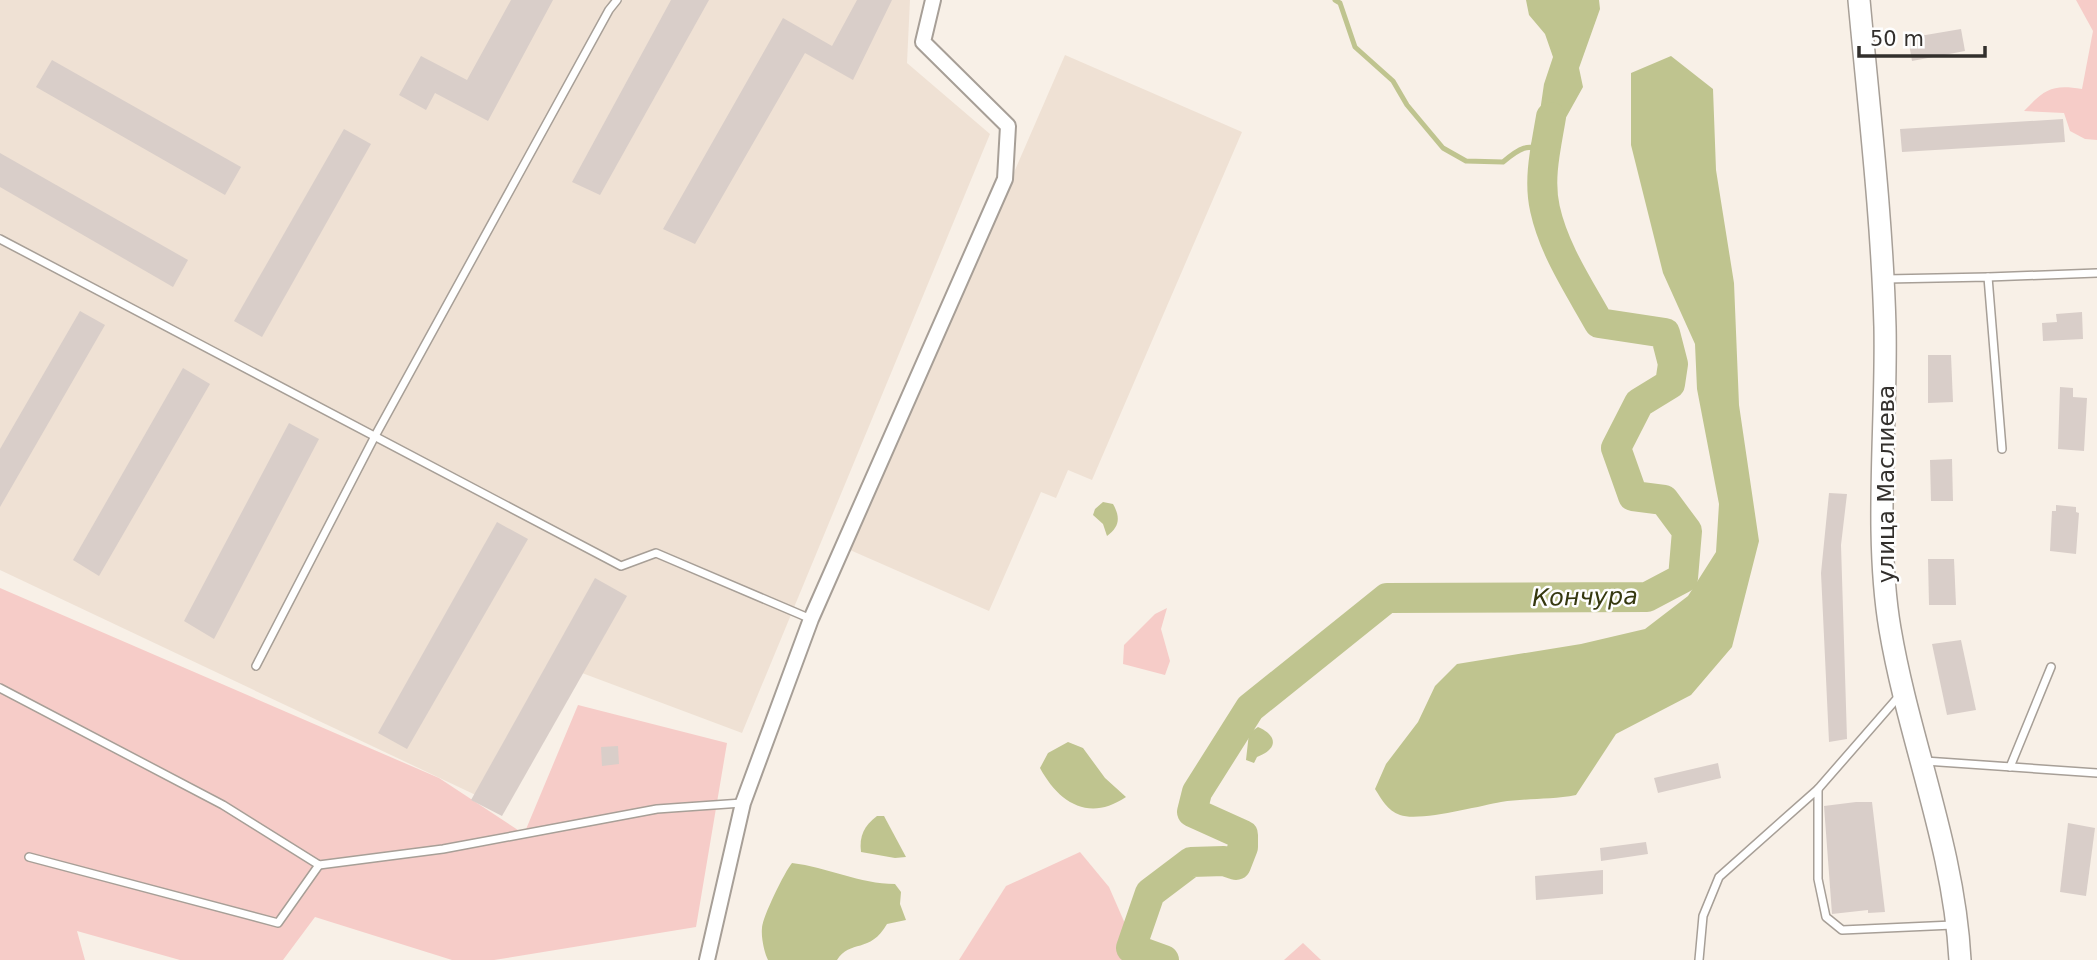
<svg xmlns="http://www.w3.org/2000/svg" width="2097" height="960" font-family="'DejaVu Sans',sans-serif">
<style>
.built{fill:#efe1d4}
.green{fill:#f6ccc8}
.water{fill:#bfc48f}
.lines{fill:none;stroke-linecap:round;stroke-linejoin:round}
.stream{stroke:#bfc48f;stroke-width:5}
.river{stroke:#bfc48f;stroke-width:30}
.building{fill:#d9cec9}
.lane-casing{stroke:#a79f97;stroke-width:10}
.street-casing{stroke:#a79f97;stroke-width:18}
.secondary-casing{stroke:#a79f97;stroke-width:24}
.lane{stroke:#fff;stroke-width:7}
.street{stroke:#fff;stroke-width:14}
.secondary{stroke:#fff;stroke-width:21}
.labels{text-anchor:middle;stroke-width:5;stroke-linejoin:round;paint-order:stroke}
.street-label{font-size:23px;fill:#322f2c;stroke:#fefefe}
.water-label{font-size:24px;font-style:italic;fill:#35380f;stroke:#fefefe}
</style>
<rect width="100%" height="100%" fill="#f8f0e7"/>
<g class="built">
<polygon points="0,0 910,0 907,63 990,134 742,733 582,673 501,807 0,570"/>
<polygon points="1065,55 1242,132 1092,480 1068,470 1056,498 1041,492 989,611 850,550"/>
</g>
<g class="green">
<path d="M2076,0H2097V140L2085,139L2070,131L2064,113L2024,111C2045,89 2052,84 2082,89L2093,31Z"/>
<polygon points="0,588 439,778 524,834 578,705 727,743 696,927 494,960 452,960 315,917 283,960 180,960 77,931 85,960 0,960"/>
<polygon points="1167,608 1161,629 1170,661 1165,675 1123,664 1124,645 1155,614"/>
<polygon points="1080,852 1109,887 1141,960 959,960 1006,886"/>
<polygon points="1303,943 1321,960 1284,960"/>
</g>
<g class="water">
<polygon points="1526,0 1599,0 1600,9 1579,68 1583,87 1544,157 1530,146 1537,132 1544,84 1553,57 1545,34 1529,15"/>
<path d="M1671,56L1713,89L1716,170L1734,283L1739,405L1759,541L1732,647L1691,695L1616,734L1576,795C1551,800 1526,798 1501,802C1479,806 1419,822 1400,815C1387,810 1382,800 1375,789L1386,764L1418,722L1435,686L1457,664L1581,644L1645,629L1688,596L1716,552L1719,504L1697,389L1695,344L1663,273L1631,145V73Z"/>
<path d="M1103,502L1113,504C1121,518 1119,527 1107,536L1103,524L1093,515L1095,509Z"/>
<path d="M1258,727C1279,736 1277,750 1257,757L1254,763L1246,760L1249,733Z"/>
<path d="M1068,742L1083,748L1105,778L1126,797C1089,822 1059,803 1040,768L1048,753Z"/>
<path d="M877,816H884L906,857L895,858L861,852C859,836 864,826 877,816Z"/>
<path d="M792,863C827,867 860,884 895,884L901,892L900,904L906,920L887,924C870,954 850,939 837,960H768C764,952 761,937 762,928C762,918 785,871 792,863Z"/>
</g>
<g class="lines">
<path class="stream" d="M1335,0L1340,3L1355,47L1393,81L1407,105L1443,148L1466,161L1503,162C1516,151 1532,138 1544,157"/>
<path class="river" d="M1164,960L1131,948L1150,893L1191,862L1224,861L1236,865L1243,847V835L1192,812L1197,792L1250,708L1387,598L1647,597L1683,578L1687,531L1664,500L1633,496L1616,448L1639,403L1670,384L1673,364L1665,333L1599,323C1579,287 1554,250 1545,209C1538,179 1546,147 1551,117"/>
</g>
<g class="building">
<polygon points="511,0 553,0 488,121 435,93 426,110 399,95 421,56 467,80"/>
<polygon points="671,0 709,0 600,195 572,182"/>
<polygon points="857,0 892,0 853,80 805,53 695,244 663,229 783,18 832,46"/>
<polygon points="1961,29 1965,51 1912,61 1908,38"/>
<polygon points="52,60 241,167 225,195 36,87"/>
<polygon points="2063,119 2065,142 1902,152 1900,129"/>
<polygon points="344,129 371,144 262,337 234,321"/>
<polygon points="0,153 188,260 173,287 0,187"/>
<polygon points="80,311 105,325 0,507 0,449"/>
<polygon points="2082,312 2083,339 2043,341 2042,323 2057,322 2056,314"/>
<polygon points="1928,355 1951,355 1953,402 1928,403"/>
<polygon points="183,368 210,384 99,576 73,560"/>
<polygon points="2060,387 2073,388 2073,397 2087,398 2084,451 2058,449"/>
<polygon points="289,423 319,439 214,639 184,621"/>
<polygon points="1952,459 1953,501 1931,501 1930,460"/>
<polygon points="1829,493 1847,494 1841,545 1847,739 1829,742 1821,573"/>
<polygon points="2056,505 2076,507 2076,512 2079,513 2076,554 2050,551 2052,511 2056,511"/>
<polygon points="497,522 528,539 407,749 378,733"/>
<polygon points="1928,559 1954,559 1956,605 1929,605"/>
<polygon points="595,578 627,596 502,816 471,800"/>
<polygon points="1961,640 1976,710 1947,715 1932,644"/>
<polygon points="618,746 619,764 602,766 601,747"/>
<polygon points="1718,763 1721,778 1658,793 1654,778"/>
<polygon points="1856,802 1872,802 1885,912 1868,913 1868,910 1832,914 1824,806"/>
<polygon points="2068,823 2095,828 2086,896 2060,892"/>
<polygon points="1646,842 1648,854 1601,861 1600,848"/>
<polygon points="1603,870 1603,894 1536,900 1535,876"/>
</g>
<g class="lines">
<g class="lane-casing">
<g id="lane">
<polyline points="0,239 621,566 656,553 811,619"/>
<polyline points="1988,277 2097,273"/>
<polyline points="1886,279 1988,277 2002,449"/>
<polyline points="256,666 375,436 609,10 617,0"/>
<polyline points="0,688 223,805 319,865 443,849 657,809 742,803"/>
<polyline points="1925,761 2097,773"/>
<polyline points="2010,767 2051,667"/>
<polyline points="1818,789 1900,695"/>
<polyline points="29,857 278,923 319,865"/>
<polyline points="1699,960 1703,916 1719,877 1818,789 1818,879 1826,917 1842,930 1953,925"/>
</g>
</g>
<g class="street-casing">
<polyline id="street" points="707,960 743,803 811,619 1005,179 1008,126 923,42 933,0"/>
</g>
<g class="secondary-casing">
<path id="secondary" d="M1859,0C1869,109 1882,218 1885,327C1887,424 1874,534 1890,629C1909,741 1954,846 1960,960"/>
</g>
<use href="#lane" class="lane"/>
<use href="#street" class="street"/>
<use href="#secondary" class="secondary"/>
</g>
<g class="labels">
<g class="street-label">
<text transform="translate(1886 484) rotate(-90)" y="8">улица Маслиева</text>
</g>
<g class="water-label">
<text transform="translate(1585 597) rotate(-1)" y="8">Кончура</text>
</g>
</g>
<path d="M1859 46v10h126v-10" fill="none" stroke="#322f2c" stroke-width="3.5"/>
<text x="1870" y="46" font-size="21" fill="#322f2c" stroke="#fefefe" stroke-width="5" paint-order="stroke">50 m</text>
</svg>
